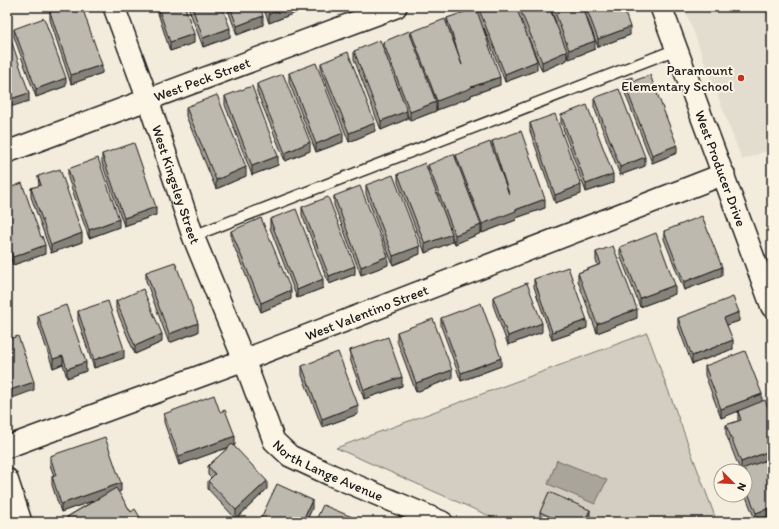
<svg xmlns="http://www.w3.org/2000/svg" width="779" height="529" font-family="Itim,sans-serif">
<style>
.built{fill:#e3ddcf}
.green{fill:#d3cec1;stroke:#78756e}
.water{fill:#aaa59b;stroke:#716e68}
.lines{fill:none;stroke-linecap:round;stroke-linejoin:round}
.lane-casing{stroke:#1c1c1c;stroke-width:13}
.street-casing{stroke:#1c1c1c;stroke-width:24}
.lane{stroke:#fcf5e5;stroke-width:10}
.street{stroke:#fcf5e5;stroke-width:21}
.wall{fill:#a39f96;stroke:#1c1c1c}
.shaded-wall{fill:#85827a;stroke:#1c1c1c}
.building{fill:#beb9ae;stroke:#1c1c1c}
.poi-dot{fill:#c8321e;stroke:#fcf5e5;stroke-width:1.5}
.labels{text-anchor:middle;stroke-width:4;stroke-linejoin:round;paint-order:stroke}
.poi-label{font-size:14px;fill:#1c1c1c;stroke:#fcf5e5;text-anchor:end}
.street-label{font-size:14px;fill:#1c1c1c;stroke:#fcf5e5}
</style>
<rect width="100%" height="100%" fill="#f3ecdd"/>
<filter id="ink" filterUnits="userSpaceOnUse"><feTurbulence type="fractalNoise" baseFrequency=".025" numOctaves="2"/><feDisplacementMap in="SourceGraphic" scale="8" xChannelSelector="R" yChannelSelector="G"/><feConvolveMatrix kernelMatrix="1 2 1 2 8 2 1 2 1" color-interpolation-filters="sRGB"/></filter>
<g filter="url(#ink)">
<polygon class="built" points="684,7 772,7 772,149 742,160"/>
<polygon class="green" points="647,333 717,522 503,522 336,448"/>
<polygon class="water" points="557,460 607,480 595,504 548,484"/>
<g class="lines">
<g class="lane-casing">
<polyline id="lane" points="193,236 677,49"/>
</g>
<g class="street-casing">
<g id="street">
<path id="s1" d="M114,7L148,100L193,236L244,360L274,441L290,456L331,475L442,522"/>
<path id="s2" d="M661,7L772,307"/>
<path id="s3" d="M7,152L396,7"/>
<path id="s4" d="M7,447L244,360L724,174"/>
<polyline points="7,479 21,522"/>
</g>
</g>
<use href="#lane" class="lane"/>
<use href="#street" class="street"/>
</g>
<g class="wall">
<polygon points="156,7 185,7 194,43 170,51"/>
<polygon points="188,7 222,7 230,37 203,47"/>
<polygon points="227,7 260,7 263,25 237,35"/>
<polygon points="263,7 295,7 295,13 269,23"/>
<polygon points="477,7 549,7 556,23 550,7 582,7 595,49 569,59 567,54 567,60 542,71 528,37 537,70 505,82 484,28 500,85 471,95 471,97 437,110 436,107 436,111 410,121 407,114 407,119 381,130 354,59 354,51 383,47 383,42 411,36 411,32 447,24 447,18 477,10"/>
<polygon points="583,7 623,7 630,35 598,47"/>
<polygon points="50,12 102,73 71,84 50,20"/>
<polygon points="14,29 66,86 36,97 14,37"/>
<polygon points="321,63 375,131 349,142 321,71"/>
<polygon points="289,73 343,142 316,152 289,82"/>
<polygon points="623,80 677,153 652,163 623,88"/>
<polygon points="257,84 310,151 285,161 257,92"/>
<polygon points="225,96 278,165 252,175 225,105"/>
<polygon points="594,98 645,166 620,175 594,107"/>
<polygon points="186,107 246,176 216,189 186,116"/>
<polygon points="561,115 613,183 586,192 561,123"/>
<polygon points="530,123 581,194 555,203 530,131"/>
<polygon points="492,141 545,208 516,218 516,220 482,233 481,230 481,233 455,244 452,237 452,242 425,253 398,182 398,174 428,171 428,165 456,160 456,155 492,147"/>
<polygon points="102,154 156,215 124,226 102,163"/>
<polygon points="68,169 119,227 89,238 68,178"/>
<polygon points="38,176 82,242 51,253 31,197 31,188 39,186"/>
<polygon points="366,185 420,254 393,265 366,194"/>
<polygon points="7,189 45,254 13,265 7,248"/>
<polygon points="334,196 388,265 361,275 334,205"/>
<polygon points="302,207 355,274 329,284 302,215"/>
<polygon points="270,219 323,288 297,298 270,228"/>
<polygon points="231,231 291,299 261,312 231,239"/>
<polygon points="664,231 722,276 684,290 664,239"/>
<polygon points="620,247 675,294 640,307 620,255"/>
<polygon points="596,252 637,318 597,333 578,281 578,273 598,265 596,261"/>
<polygon points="146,272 198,332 169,343 146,281"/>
<polygon points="534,279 587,328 552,340 534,287"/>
<polygon points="493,297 542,332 508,345 493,305"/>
<polygon points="116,301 162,342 135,354 116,309"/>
<polygon points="78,311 124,358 94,368 78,320"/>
<polygon points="38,315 86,371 67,378 63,364 53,368 38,323"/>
<polygon points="441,318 501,366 461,381 441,326"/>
<polygon points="678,318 739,321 727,325 733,349 692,364 678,326"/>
<polygon points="397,332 452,378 416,392 397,341"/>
<polygon points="350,350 402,386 364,399 350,359"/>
<polygon points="302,366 358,414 322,427 302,375"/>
<polygon points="705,366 762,401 772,419 772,515 756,522 745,494 745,471 740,470 726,434 726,425 738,421 738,411 721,418 705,375"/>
<polygon points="220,412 235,445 233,445 267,489 236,519 208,489 208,481 211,478 208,475 208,466 229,447 179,465 164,422 164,414"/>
<polygon points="50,456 121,491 118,492 131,512 143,522 67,522 67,517 95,500 61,512 52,485 52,476 54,476 50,465"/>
<polygon points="540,512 590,518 588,522 543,522 540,521"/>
</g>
<g class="shaded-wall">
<polygon points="289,7 295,7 295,13 269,23 269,14"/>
<polygon points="301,7 310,7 301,10"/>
<polygon points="263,16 263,25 237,35 237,26"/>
<polygon points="630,27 630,35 598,47 598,39"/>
<polygon points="230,28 230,37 203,47 203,38"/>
<polygon points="194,34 194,43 170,51 170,42"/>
<polygon points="595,41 595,49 569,59 569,50"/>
<polygon points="567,51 567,60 542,71 542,62"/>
<polygon points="537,61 537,70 505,82 505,74"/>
<polygon points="102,65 102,73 71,84 71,75"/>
<polygon points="500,77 500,85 471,95 471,97 437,110 437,101 471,87"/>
<polygon points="66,78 66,86 36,97 36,89"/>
<polygon points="29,93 29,101 7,108 7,100"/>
<polygon points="436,102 436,111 410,121 410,112"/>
<polygon points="407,111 407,119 381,130 381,121"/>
<polygon points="375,123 375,131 349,142 349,133"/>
<polygon points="343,133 343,142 316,152 316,144"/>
<polygon points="310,142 310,151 285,161 285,153"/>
<polygon points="677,145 677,153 652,163 652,155"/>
<polygon points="278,156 278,165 252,175 252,166"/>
<polygon points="645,157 645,166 620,175 620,167"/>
<polygon points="246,167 246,176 216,189 216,180"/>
<polygon points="613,174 613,183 586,192 586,184"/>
<polygon points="581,185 581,194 555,203 555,195"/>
<polygon points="545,199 545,208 516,218 516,220 482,233 482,224 515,210"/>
<polygon points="156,207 156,215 124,226 124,218"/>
<polygon points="119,219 119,227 89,238 89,230"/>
<polygon points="481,225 481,233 455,244 455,235"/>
<polygon points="82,233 82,242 51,253 51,245"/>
<polygon points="452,234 452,242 425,253 425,244"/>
<polygon points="45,245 45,254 13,265 13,257"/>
<polygon points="420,246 420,254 393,265 393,256"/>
<polygon points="388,256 388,265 361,275 361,267"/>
<polygon points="355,266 355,274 329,284 329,276"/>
<polygon points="722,267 722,276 684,290 684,282"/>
<polygon points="323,279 323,288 297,298 297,290"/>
<polygon points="675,285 675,294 640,307 640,298"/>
<polygon points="291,290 291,299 261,312 261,303"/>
<polygon points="637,309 637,318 597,333 597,324"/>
<polygon points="739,312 739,321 724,326 724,318"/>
<polygon points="587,320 587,328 552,340 552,332"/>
<polygon points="198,323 198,332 169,343 169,334"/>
<polygon points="542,323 542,332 508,345 508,336"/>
<polygon points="162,334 162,342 135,354 135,346"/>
<polygon points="733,340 733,349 692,364 692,356"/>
<polygon points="124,349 124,358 94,368 94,360"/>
<polygon points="63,356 63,364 53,368 53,359"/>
<polygon points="501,358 501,366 461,381 461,373"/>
<polygon points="86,362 86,371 67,378 67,369"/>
<polygon points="452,370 452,378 416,392 416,383"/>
<polygon points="402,377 402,386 364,399 364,390"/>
<polygon points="34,382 34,390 7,400 7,391"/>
<polygon points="762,394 762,402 721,418 721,409"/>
<polygon points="358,405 358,414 322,427 322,419"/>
<polygon points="235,436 235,445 179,465 179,456"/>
<polygon points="772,450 772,458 741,470 741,462"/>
<polygon points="267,481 267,489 236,519 236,510"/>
<polygon points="121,483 121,491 61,512 61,504"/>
<polygon points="312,500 312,509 306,522 302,522"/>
<polygon points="772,507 772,515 756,522 756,513"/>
<polygon points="590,510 590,518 588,522 584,522"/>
</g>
<g class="building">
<polygon points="63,7 82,7 102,65 71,75 50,12"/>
<polygon points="158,7 185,7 194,34 170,42"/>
<polygon points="192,7 222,7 230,28 203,38"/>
<polygon points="230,7 260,7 263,16 237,26"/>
<polygon points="266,7 289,7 269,14"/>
<polygon points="478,7 516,7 537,61 505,74"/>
<polygon points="519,7 549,7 567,51 542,62"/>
<polygon points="553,7 582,7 595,41 569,50"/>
<polygon points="586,7 623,7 630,27 598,39"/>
<polygon points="476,8 500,77 471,87 471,88 437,101 411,32 445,19 462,65 447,18"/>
<polygon points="44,18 66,78 36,89 14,29"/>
<polygon points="8,31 29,93 7,100 7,32"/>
<polygon points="409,31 436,102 410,112 383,42"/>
<polygon points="380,40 407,111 381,121 354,51"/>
<polygon points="348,52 375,123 349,133 321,63"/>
<polygon points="316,63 343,133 316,144 289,73"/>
<polygon points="283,74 310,142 285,153 257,84"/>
<polygon points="650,75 677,145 652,155 623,80 632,77 634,81"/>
<polygon points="252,86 278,156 252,166 225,96"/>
<polygon points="619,89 645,157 620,167 594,98"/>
<polygon points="217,95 246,167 216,180 186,107"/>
<polygon points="587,105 613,174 586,184 561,115"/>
<polygon points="555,114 581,185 555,195 530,123"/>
<polygon points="521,131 545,199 515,210 516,211 482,224 456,155 490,142 509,194 492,141"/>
<polygon points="134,143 156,207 124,218 102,154"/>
<polygon points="454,154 481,225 455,235 428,165"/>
<polygon points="98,158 119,219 89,230 68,169"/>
<polygon points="425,163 452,234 425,244 398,174"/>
<polygon points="60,169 82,233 51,245 31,188 41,185 38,176"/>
<polygon points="393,175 420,246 393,256 366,185"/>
<polygon points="22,183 41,237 42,236 45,245 13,257 7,240 7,189"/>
<polygon points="360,186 388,256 361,267 334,196"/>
<polygon points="328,197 355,266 329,276 302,207"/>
<polygon points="296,209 323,279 297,290 270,219"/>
<polygon points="702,216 722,267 684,282 664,231"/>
<polygon points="261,218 291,290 261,303 231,231"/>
<polygon points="656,233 675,285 640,298 620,247"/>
<polygon points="613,246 637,309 597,324 578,273 601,264 596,252"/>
<polygon points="175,262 198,323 169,334 146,272"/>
<polygon points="568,267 587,320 552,332 534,279"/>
<polygon points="527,283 542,323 508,336 493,297"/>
<polygon points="143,289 162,334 135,346 116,301"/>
<polygon points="733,297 739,312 724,318 733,340 692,356 678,318"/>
<polygon points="108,301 124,349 94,360 78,311"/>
<polygon points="481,303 501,358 461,373 441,318"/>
<polygon points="66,305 86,362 67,369 63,356 53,359 38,315"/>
<polygon points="433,319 452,370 416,383 397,332"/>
<polygon points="18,336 34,382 7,391 7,340"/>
<polygon points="388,337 402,377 364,390 350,350"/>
<polygon points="745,351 762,394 721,409 705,366"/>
<polygon points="338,352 358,405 322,419 302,366"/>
<polygon points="214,395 220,412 225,410 235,436 179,456 164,414"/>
<polygon points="765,400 772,419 772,450 741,462 726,425 741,420 738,411"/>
<polygon points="105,437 121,483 61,504 52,476 56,475 50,456"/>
<polygon points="232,444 267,481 236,510 208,481 215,474 208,466"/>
<polygon points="772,458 772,507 756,513 745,485 745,471 739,471 739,470"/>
<polygon points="277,484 312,500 302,522 265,522 260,520"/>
<polygon points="116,488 131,512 135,509 143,522 70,522 67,517"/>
<polygon points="549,492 590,510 584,522 562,522 540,512"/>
<polygon points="323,505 357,519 356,522 315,522"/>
<polygon points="772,517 772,522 759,522"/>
</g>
</g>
<circle class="poi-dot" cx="741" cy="78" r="4"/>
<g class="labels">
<g class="poi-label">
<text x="733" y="75">Paramount<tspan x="733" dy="16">Elementary School</tspan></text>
</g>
<g class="street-label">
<text dy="5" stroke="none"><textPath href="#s3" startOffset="208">West Peck Street</textPath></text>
<text dy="5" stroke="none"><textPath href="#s2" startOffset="172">West Producer Drive</textPath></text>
<text dy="5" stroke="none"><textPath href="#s1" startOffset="188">West Kingsley Street</textPath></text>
<text dy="5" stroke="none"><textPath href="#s4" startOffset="384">West Valentino Street</textPath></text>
<text dy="5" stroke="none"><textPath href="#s1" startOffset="525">North Lange Avenue</textPath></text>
</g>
</g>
<rect width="779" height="529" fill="none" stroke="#fcf5e5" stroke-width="24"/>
<rect x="12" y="12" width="755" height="505" fill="none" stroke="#1c1c1c" stroke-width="1.5" filter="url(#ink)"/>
<g transform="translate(733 483) rotate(114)"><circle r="19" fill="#fcf5e5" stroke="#a29e95"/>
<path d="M0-3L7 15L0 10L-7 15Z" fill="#c8321e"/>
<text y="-6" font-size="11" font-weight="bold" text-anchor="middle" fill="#1c1c1c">N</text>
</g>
</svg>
